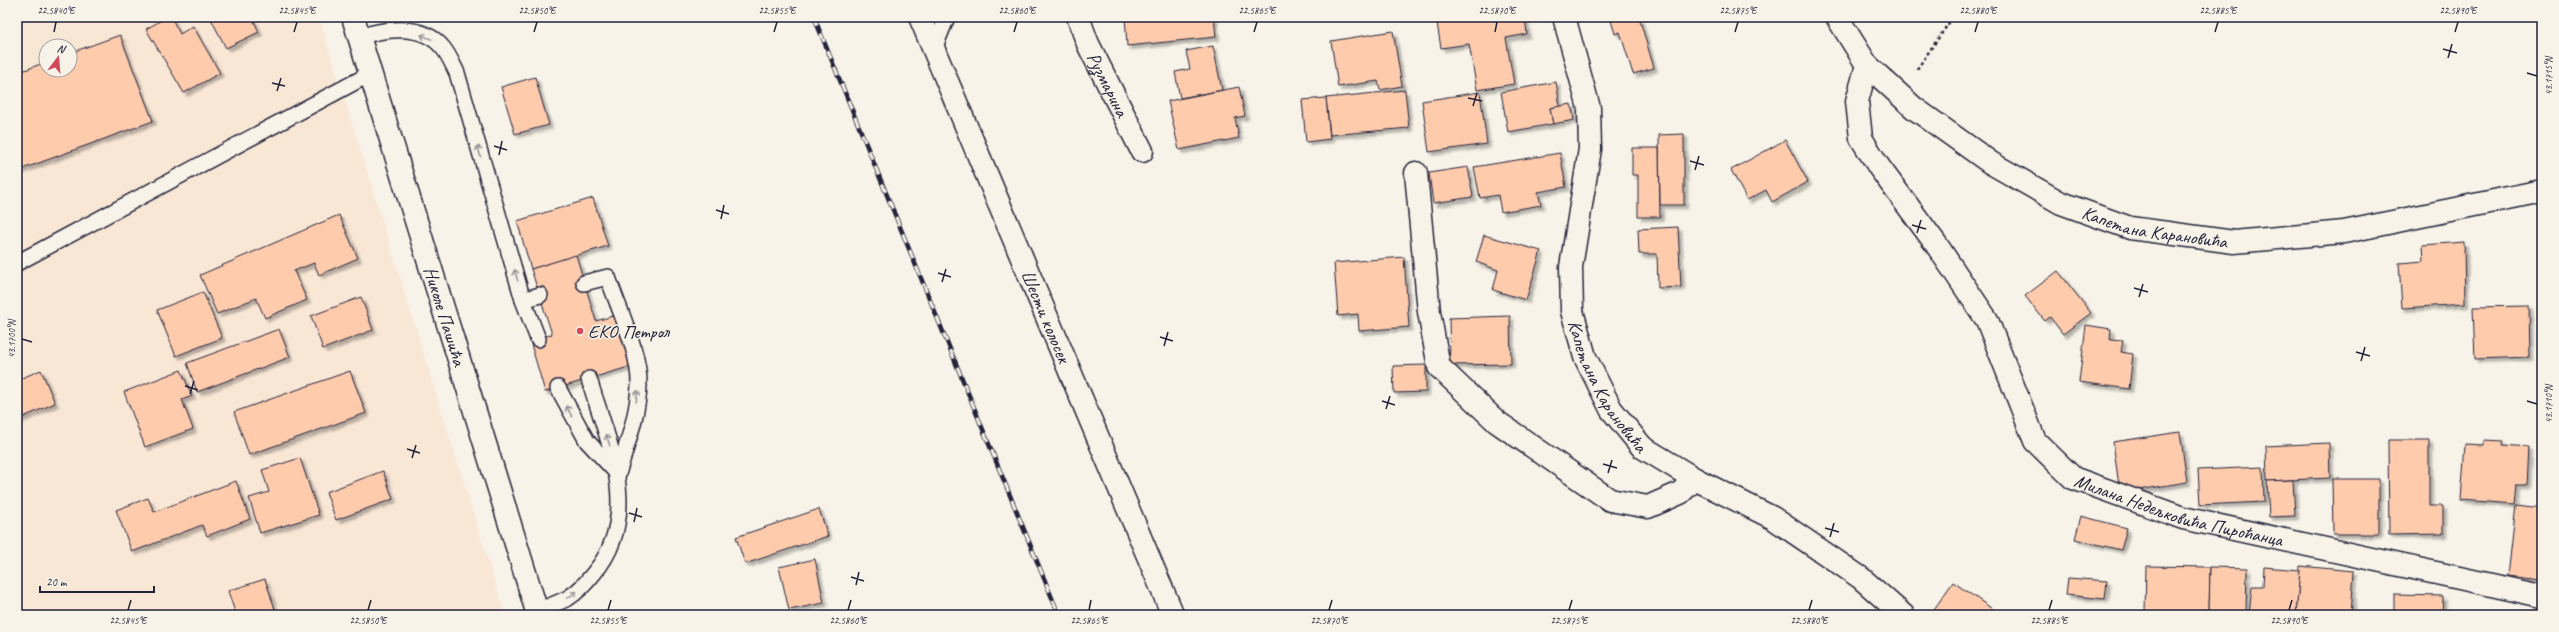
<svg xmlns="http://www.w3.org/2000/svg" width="2559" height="632" font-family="Caveat,sans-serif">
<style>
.built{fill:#f9e7d6;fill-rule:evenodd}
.building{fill:#fecbad;stroke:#22223b;filter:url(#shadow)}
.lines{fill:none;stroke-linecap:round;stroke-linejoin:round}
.service-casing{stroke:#22223b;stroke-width:18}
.minor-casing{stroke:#22223b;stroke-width:25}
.secondary-casing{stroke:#22223b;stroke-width:25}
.path{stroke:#22223b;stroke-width:2.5;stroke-dasharray:3 3;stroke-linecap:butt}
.service{stroke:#f7f3e8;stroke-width:15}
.minor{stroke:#f7f3e8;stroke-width:22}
.secondary{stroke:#f7f3e8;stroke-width:22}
.rail-casing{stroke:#22223b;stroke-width:4.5}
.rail{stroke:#f7f3e8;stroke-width:3;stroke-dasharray:9;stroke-linecap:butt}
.oneway{stroke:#97959a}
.ticks{fill:none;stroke:#22223b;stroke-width:1.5}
.poi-dot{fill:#d1495b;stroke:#f7f3e8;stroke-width:1.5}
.labels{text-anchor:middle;stroke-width:3;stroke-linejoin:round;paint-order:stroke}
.street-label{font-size:19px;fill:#22223b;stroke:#f7f3e8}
.poi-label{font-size:19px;fill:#22223b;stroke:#f7f3e8;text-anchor:start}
.neatline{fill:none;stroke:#22223b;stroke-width:1.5}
.ticks-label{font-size:10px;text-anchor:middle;fill:#22223b}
</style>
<defs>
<filter id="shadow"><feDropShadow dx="3.5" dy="3.5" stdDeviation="1" flood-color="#0004"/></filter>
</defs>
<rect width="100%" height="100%" fill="#f7f3e8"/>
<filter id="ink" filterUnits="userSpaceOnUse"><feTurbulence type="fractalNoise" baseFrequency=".025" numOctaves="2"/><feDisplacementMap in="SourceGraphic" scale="8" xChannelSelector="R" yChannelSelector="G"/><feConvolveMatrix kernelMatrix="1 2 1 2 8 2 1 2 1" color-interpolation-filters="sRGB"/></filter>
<g filter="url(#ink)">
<path class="built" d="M17,17H319L505,615H17ZM46,46H70V70H46Z"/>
<g class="building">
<polygon points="167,17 171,17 180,34 193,26 220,73 184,93 146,29"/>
<polygon points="210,17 252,17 259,32 226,48"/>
<polygon points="1125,17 1214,17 1216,37 1127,46"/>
<polygon points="1474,17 1525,17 1527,34 1506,38 1514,84 1477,90 1469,44 1441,48 1437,23"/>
<polygon points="1610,17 1639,17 1654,68 1633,74 1620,32 1615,34"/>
<polygon points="1393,31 1402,86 1380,90 1378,81 1338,87 1331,41"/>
<polygon points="120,35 153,121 17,171 17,73 46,62 46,70 70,70 70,53"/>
<polygon points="1213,46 1222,90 1180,98 1175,72 1190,69 1186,51"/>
<polygon points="535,77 549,125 515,134 501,87"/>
<polygon points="1556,82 1560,106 1550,108 1553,124 1508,132 1501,92"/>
<polygon points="1239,87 1245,116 1235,118 1239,138 1179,150 1168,101"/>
<polygon points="1405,90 1409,128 1330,135 1326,98"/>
<polygon points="1480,92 1487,144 1429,152 1422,101"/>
<polygon points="1326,98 1330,139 1306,142 1302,100"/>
<polygon points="1571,104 1574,120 1553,124 1550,108"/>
<polygon points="1684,134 1684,205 1660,205 1659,135"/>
<polygon points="1785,140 1808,182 1772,202 1766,190 1747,200 1731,170"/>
<polygon points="1632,148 1659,148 1660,217 1638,217 1638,175 1632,175"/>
<polygon points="1560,153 1566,187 1538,192 1541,205 1501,212 1498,195 1480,198 1474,167"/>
<polygon points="1468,167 1473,197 1433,203 1429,173"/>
<polygon points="593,198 608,246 531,269 517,221"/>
<polygon points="339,215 358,258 319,275 314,263 294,271 307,300 265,318 256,298 217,314 200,275"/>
<polygon points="1678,227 1681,287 1658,288 1657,254 1639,254 1638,229"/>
<polygon points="1484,235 1541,251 1526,300 1493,290 1498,270 1476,262"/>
<polygon points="2464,242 2465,304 2402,308 2399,263 2424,261 2423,245"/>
<polygon points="576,255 596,321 616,315 632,366 545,392 530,341 552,334 531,269"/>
<polygon points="1404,257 1409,327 1359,331 1358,314 1338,316 1334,263"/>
<polygon points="2058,271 2091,313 2063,334 2050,317 2045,321 2025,296"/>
<polygon points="203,292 222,338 176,356 157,310"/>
<polygon points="361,297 373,330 323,349 311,316"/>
<polygon points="2529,306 2530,357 2475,359 2473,307"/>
<polygon points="1510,316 1511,364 1450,365 1449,318"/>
<polygon points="2086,325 2111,329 2110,339 2123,340 2121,352 2133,354 2129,389 2079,382"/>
<polygon points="279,329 290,357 197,392 187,363"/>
<polygon points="1426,365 1426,392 1394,393 1393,366"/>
<polygon points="41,370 55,403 17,420 17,380"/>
<polygon points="181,370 192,396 182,400 193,429 145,447 124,392"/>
<polygon points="350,371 366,413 249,455 234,412"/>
<polygon points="2180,432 2187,482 2120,493 2113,442"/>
<polygon points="2388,440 2429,440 2429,506 2443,506 2443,534 2389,535"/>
<polygon points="2484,440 2504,441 2503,445 2528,447 2526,485 2517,485 2515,504 2461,500 2465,444 2484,445"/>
<polygon points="2329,443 2330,478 2267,481 2266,446"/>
<polygon points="300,458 319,515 260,533 249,498 269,492 262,470"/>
<polygon points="2263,467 2264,502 2200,505 2198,470"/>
<polygon points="383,471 393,499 336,520 326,492"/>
<polygon points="2332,479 2379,479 2379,534 2333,534"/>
<polygon points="2293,480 2295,516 2269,517 2267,481"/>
<polygon points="236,481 250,519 207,536 202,525 132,552 116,510 148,498 154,512"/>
<polygon points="2516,505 2542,508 2542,580 2508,576"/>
<polygon points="819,509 828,536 745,564 736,537"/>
<polygon points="2081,516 2127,528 2121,550 2075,539"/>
<polygon points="815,559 824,603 789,610 779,567"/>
<polygon points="2146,566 2210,567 2209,614 2145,613"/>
<polygon points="2300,566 2354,571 2351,615 2296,615"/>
<polygon points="2210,567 2247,568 2246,615 2209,614"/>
<polygon points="2264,567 2300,570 2296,615 2249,615 2252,586 2263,586"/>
<polygon points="2068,578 2107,581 2105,599 2066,595"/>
<polygon points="265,579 277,615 236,615 228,591"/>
<polygon points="1953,582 2001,615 1930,615"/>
<polygon points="2394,595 2443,596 2442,615 2394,615"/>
</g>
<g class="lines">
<g class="service-casing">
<g id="service">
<path d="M359,37C385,28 423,23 443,48C449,55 453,65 457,73L523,300L538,339"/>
<polyline points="934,49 947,17"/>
<polyline points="17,263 370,74"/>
<path d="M584,283L608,277C618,308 640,352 639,385C638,416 626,446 618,474"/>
<polyline points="523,300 540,295"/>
<polyline points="558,388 587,441 616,472"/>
<path d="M537,611C547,607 558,603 568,598C578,592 587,582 594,573C643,515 608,442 589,379"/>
</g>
</g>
<g class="minor-casing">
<g id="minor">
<path id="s1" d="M920,17L1173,615"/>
<path id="s2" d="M1078,17L1088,44L1142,151"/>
<path id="s3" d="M1564,17L1589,108L1590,149L1571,267L1572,311L1585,357L1611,409L1642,447L1695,479L1773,518L1861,578L1903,615"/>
<path id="s4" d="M1837,17L1867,65L1914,108L1991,163L2061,203L2130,228L2234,242L2344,232L2542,191"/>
<path id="s5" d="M1867,65L1857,101L1861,138L1879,167L1936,244L1987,320L2035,441L2073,478L2183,518L2542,596"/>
<polyline points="1416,173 1429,312 1439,367 1497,422 1610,500 1648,507 1680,493 1695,479"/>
</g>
</g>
<g class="secondary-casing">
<g id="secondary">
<path id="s6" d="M353,17L538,615"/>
</g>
</g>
<polyline class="path" points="1917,69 1953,17"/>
<use href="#service" class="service"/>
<use href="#minor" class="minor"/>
<use href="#secondary" class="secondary"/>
<g class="rail-casing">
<polyline id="rail" points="814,17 1059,615"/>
</g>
<use href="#rail" class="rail"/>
</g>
<defs><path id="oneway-shaft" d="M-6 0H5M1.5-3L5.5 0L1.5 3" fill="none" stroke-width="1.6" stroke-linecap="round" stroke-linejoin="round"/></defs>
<g class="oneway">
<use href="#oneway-shaft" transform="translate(426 37) rotate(-158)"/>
<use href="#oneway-shaft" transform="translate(479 151) rotate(-106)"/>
<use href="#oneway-shaft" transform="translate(516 275) rotate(-106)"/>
<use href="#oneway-shaft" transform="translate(637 396) rotate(-82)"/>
<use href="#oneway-shaft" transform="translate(569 411) rotate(-118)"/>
<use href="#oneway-shaft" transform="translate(608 440) rotate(-107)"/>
<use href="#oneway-shaft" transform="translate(572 595) rotate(-35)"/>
</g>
</g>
<path class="ticks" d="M54,32L56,22M294,32L297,22M534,32L537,22M774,32L777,22M1014,32L1017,22M1254,32L1257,22M1495,32L1497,22M1735,32L1738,22M1975,32L1978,22M2215,32L2218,22M2455,32L2458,22M2443,49L2457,53M2448,58L2452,44M2527,73L2537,76M272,83L285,86M277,91L281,78M1468,98L1482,101M1473,106L1477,93M494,146L507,150M499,155L502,141M1690,161L1704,165M1695,170L1699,156M716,210L729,214M721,219L724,205M1912,225L1926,229M1917,233L1921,220M938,273L951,277M942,282L946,269M2134,288L2148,292M2139,297L2143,284M1160,337L1173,341M22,339L32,342M1164,346L1168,332M2356,352L2370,356M2361,361L2365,347M185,386L198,390M190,394L194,381M1382,401L1395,405M2527,401L2537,404M1386,409L1390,396M407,449L420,453M412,458L416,445M1603,464L1617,468M1608,473L1612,460M629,513L642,517M634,522L637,508M1825,528L1839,532M1830,537L1834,523M851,577L864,581M856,585L859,572M128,610L131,600M368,610L371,600M608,610L611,600M848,610L851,600M1089,610L1091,600M1329,610L1332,600M1569,610L1572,600M1809,610L1812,600M2049,610L2052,600M2289,610L2292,600"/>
<circle class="poi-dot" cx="580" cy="331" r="4"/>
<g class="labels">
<g class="street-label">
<text dy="7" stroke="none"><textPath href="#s2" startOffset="74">Рузмарина</textPath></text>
<text dy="7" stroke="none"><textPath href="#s4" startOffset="393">Капетана Карановића</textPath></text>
<text dy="7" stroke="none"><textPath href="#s6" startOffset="313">Николе Пашића</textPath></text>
<text dy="7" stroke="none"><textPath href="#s1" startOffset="325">Шести колосек</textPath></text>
<text dy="7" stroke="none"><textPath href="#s3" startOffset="383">Капетана Карановића</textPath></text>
<text dy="7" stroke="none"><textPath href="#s5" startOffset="590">Милана Недељковића Пироћанца</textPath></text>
</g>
<g class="poi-label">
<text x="588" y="338">ЕКО Петрол</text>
</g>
</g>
<rect width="2559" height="632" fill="none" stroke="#f7f3e8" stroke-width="44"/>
<g transform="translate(58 58) rotate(16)"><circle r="19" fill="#f7f3e8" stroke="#a29fa3"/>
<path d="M0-3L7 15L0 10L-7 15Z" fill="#d1495b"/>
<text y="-6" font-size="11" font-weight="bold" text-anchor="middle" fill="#22223b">N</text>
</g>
<path d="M40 586v6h114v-6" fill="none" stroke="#22223b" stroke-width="2"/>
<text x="46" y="586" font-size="12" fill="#22223b" stroke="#f7f3e8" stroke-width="3" paint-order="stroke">20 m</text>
<rect x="22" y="22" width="2515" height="588" class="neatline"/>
<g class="ticks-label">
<text x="56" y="14">22.5840°E</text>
<text x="297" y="14">22.5845°E</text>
<text x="537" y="14">22.5850°E</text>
<text x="777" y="14">22.5855°E</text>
<text x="1017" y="14">22.5860°E</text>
<text x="1257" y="14">22.5865°E</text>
<text x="1497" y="14">22.5870°E</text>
<text x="1738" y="14">22.5875°E</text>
<text x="1978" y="14">22.5880°E</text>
<text x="2218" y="14">22.5885°E</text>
<text x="2458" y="14">22.5890°E</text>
<text transform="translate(2548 76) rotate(-90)" y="4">43.1715°N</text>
<text transform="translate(11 339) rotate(-90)" y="4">43.1700°N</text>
<text transform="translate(2548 404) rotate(-90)" y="4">43.1710°N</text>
<text x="128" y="624">22.5845°E</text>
<text x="368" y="624">22.5850°E</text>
<text x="608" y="624">22.5855°E</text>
<text x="848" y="624">22.5860°E</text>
<text x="1089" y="624">22.5865°E</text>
<text x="1329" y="624">22.5870°E</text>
<text x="1569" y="624">22.5875°E</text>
<text x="1809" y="624">22.5880°E</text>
<text x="2049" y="624">22.5885°E</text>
<text x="2289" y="624">22.5890°E</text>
</g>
</svg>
